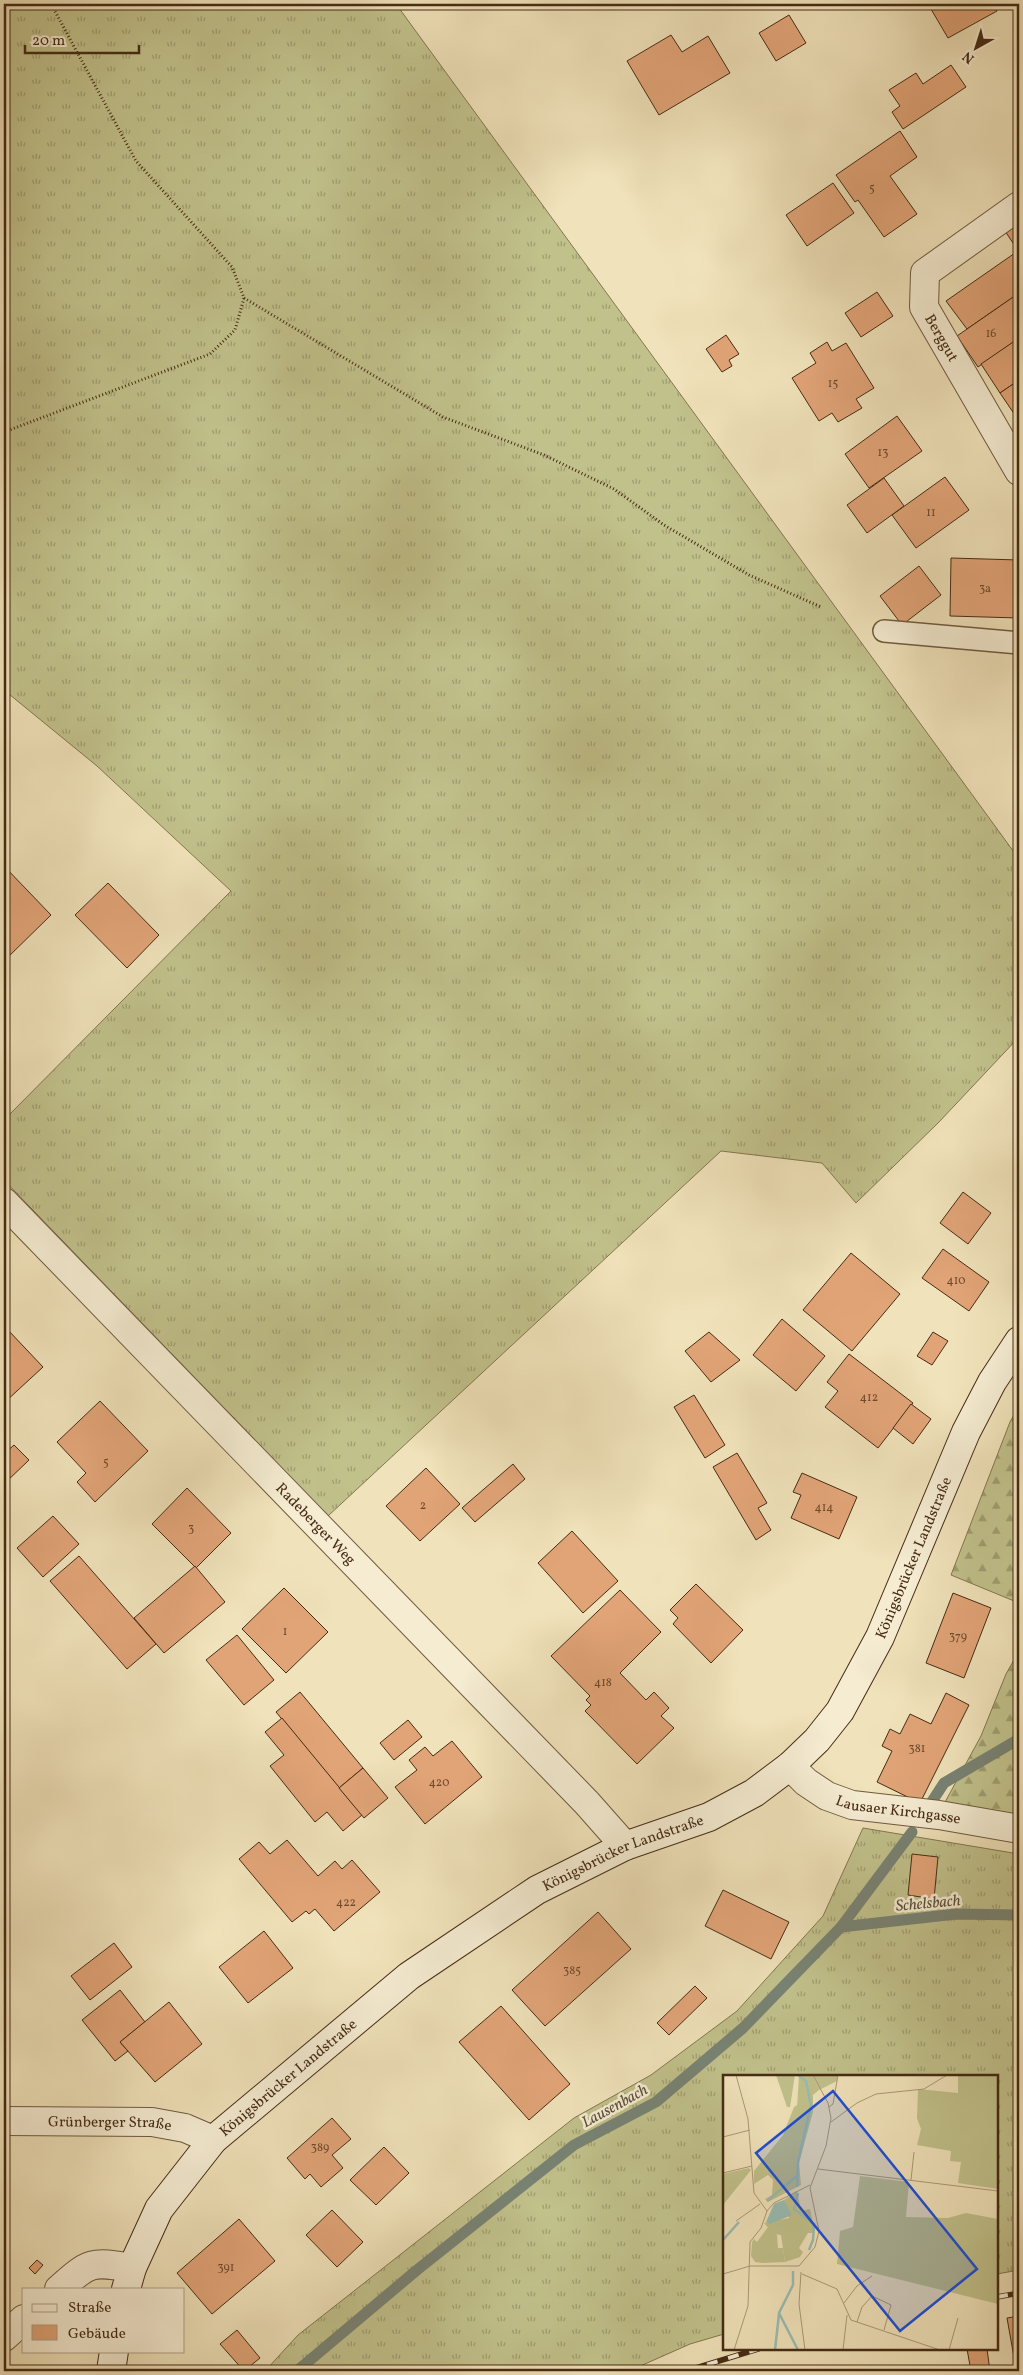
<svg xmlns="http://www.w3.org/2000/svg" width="1023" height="2375" font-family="Vollkorn,serif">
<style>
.grass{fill:url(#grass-tufts);stroke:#847650}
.forest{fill:url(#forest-firs);stroke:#847650}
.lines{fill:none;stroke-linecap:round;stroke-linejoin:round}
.stream{stroke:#788374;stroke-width:11}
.building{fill:#e1a477;stroke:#462c14}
.service-casing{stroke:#705a3e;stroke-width:24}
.minor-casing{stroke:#705a3e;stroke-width:30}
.tertiary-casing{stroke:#705a3e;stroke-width:30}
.secondary-casing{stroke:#462c14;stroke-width:30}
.path{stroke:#462c14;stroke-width:3;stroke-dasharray:1 2.5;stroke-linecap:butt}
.service{stroke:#f5ecd2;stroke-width:21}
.minor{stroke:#f5ecd2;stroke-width:28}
.tertiary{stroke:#f5ecd2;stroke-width:28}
.secondary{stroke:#f5ecd2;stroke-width:28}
.rail-casing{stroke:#462c14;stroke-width:5.5}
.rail{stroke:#f5ecd2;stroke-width:4;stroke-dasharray:11;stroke-linecap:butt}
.labels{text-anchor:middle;stroke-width:5;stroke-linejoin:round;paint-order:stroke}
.number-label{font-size:12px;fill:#6d4a2d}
.street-label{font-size:15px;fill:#462c14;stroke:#f5ecd2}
.water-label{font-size:16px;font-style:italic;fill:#5b503c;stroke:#f5ecd2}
.inset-river{fill:none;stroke:#9abdb4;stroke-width:2.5}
.inset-road{fill:none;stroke:#ac9978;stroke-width:1}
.view{fill:#1d4ed8;fill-opacity:0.15;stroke:#1d4ed8;stroke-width:2.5}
.inset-edge{fill:none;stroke:#462c14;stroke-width:2.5}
</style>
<defs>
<pattern id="grass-tufts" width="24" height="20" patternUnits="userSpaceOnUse" patternTransform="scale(1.25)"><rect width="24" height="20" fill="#c1c18b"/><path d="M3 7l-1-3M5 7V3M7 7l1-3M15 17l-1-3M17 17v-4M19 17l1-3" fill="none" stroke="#9f9d70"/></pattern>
<pattern id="forest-firs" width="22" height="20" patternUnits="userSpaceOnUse" patternTransform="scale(1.25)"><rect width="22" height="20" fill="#c1c18b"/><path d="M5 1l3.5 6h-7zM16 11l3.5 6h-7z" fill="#9f9d70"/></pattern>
</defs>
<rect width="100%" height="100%" fill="#f0e2ba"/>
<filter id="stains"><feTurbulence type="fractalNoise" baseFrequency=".004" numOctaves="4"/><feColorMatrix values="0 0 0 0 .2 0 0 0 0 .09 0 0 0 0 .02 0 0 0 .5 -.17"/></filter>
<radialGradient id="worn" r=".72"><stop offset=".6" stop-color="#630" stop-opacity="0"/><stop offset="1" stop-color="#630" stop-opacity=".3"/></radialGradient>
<g class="grass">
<polygon points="4,4 396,4 1019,859 1019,1037 939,1122 856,1203 822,1163 721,1151 328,1516 4,1180 4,1120 231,891 97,766 4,690"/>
<polygon points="863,1828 1019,1854 1019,2270 997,2274 997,2076 724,2076 724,2334 690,2344 629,2371 265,2371 298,2335 574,2118 651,2075 737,2011 823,1916"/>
</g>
<g class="forest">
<polygon points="1019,1406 1019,1603 951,1575 1010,1422"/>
<polygon points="1019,1651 1019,1816 944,1804 981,1736 1006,1674"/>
</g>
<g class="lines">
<g class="stream">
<polyline points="931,1803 944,1783 1019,1739"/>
<polyline points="841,1927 956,1914 1019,1915"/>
<polyline points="297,2371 417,2270 574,2145 656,2102 743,2028 841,1927 912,1832"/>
</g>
</g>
<g class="building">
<polygon points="928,4 993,4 997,11 948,38"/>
<polygon points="789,15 806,43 776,61 759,33"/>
<polygon points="671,35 682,52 708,36 730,73 659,115 627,61"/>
<polygon points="951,65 966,87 903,129 892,112 900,106 889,90 916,73 923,84"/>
<polygon points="900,131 917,157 890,176 917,214 884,237 858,200 855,202 836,175"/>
<polygon points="833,183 854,213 807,246 786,215"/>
<polygon points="1019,222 1019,252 1005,231"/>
<polygon points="1015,253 1019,259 1019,293 967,329 946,301"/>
<polygon points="877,292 893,316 861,337 845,313"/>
<polygon points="1019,293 1019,338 978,367 957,336"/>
<polygon points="726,335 739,354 729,360 732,366 722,372 706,349"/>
<polygon points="1019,338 1019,380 1000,393 981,364"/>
<polygon points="827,342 832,351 846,343 874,388 856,399 862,408 838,422 832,413 819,421 792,378 816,363 810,353"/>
<polygon points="1019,380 1019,421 1000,393"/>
<polygon points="897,416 922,451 869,488 845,454"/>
<polygon points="945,477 969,510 916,548 892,515"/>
<polygon points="884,478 904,506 867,533 847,505"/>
<polygon points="951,558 1019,560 1019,618 950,616"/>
<polygon points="919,566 941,595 902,625 880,596"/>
<polygon points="4,866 51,915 4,961"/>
<polygon points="108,883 159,935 127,968 75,915"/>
<polygon points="963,1192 991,1213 968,1244 940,1223"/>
<polygon points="943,1249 989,1282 969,1311 922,1278"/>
<polygon points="851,1253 900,1294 852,1351 803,1310"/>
<polygon points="782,1319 825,1356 796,1391 753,1355"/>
<polygon points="8,1330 43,1367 5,1402 4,1334"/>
<polygon points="709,1332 740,1360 711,1382 685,1351"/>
<polygon points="933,1332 948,1341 932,1365 917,1356"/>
<polygon points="849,1354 913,1403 878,1448 825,1407 838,1391 827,1382"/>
<polygon points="694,1395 725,1445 705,1458 674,1407"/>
<polygon points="100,1401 148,1451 95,1502 77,1482 86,1473 57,1442"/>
<polygon points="911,1404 931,1419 913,1444 893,1428"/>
<polygon points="14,1445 29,1460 4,1484 4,1454"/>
<polygon points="737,1453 767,1503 758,1508 771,1530 756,1540 713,1467"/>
<polygon points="513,1464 525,1479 475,1522 462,1508"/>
<polygon points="426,1468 460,1504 420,1541 386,1506"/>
<polygon points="802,1473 857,1497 839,1539 791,1518 801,1495 793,1492"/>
<polygon points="187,1488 231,1533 196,1568 152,1524"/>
<polygon points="53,1516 79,1544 43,1577 17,1548"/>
<polygon points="572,1531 618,1581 583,1613 538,1563"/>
<polygon points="79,1556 156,1644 127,1669 50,1581"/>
<polygon points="195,1566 225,1602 164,1653 134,1618"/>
<polygon points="696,1584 743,1630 711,1663 673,1624 678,1618 670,1610"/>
<polygon points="284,1588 328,1632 286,1673 242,1629"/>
<polygon points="620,1590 661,1632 620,1673 646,1700 654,1692 669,1708 661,1716 674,1728 637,1764 585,1711 591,1705 586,1700 590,1696 551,1656"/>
<polygon points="953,1593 991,1608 964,1678 926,1663"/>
<polygon points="237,1635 274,1680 244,1705 206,1660"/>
<polygon points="300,1692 363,1768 339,1788 276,1712"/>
<polygon points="946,1693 969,1705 920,1803 877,1782 892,1751 882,1746 890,1729 900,1734 910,1714 931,1724"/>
<polygon points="282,1718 362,1815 343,1831 327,1812 315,1822 270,1766 284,1755 265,1732"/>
<polygon points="408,1720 422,1737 394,1760 380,1743"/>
<polygon points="452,1741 482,1777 425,1824 395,1787 417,1770 409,1760 425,1747 433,1756"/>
<polygon points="363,1768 388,1798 364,1818 339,1788"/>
<polygon points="287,1840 318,1876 335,1861 342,1869 352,1860 380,1892 334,1931 315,1909 309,1914 306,1911 292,1922 239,1859 259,1842 270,1854"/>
<polygon points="912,1854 938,1857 934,1899 908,1895"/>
<polygon points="723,1890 789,1922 771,1959 705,1926"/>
<polygon points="598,1912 631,1949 545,2026 512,1990"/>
<polygon points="264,1931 293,1968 248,2003 219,1967"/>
<polygon points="114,1943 132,1967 90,2000 71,1976"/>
<polygon points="695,1986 707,1998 669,2035 657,2023"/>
<polygon points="120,1990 145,2022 120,2042 128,2051 115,2061 82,2020"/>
<polygon points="169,2002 202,2044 155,2082 120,2042"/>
<polygon points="501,2006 570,2084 529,2120 459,2042"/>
<polygon points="332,2118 351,2139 332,2155 343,2168 321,2187 310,2174 305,2179 287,2158"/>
<polygon points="384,2147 409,2173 376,2205 350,2180"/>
<polygon points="332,2210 363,2242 337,2267 306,2235"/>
<polygon points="239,2219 275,2261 212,2314 177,2273"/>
<polygon points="37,2260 43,2265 35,2274 29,2268"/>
<polygon points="1019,2316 1019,2362 1015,2363 1007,2318"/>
<polygon points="237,2330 260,2358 244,2371 220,2344"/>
<polygon points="967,2349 987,2349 990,2371 971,2371"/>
</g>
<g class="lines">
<g class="service-casing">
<polyline id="service" points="884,631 1019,643"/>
</g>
<g class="minor-casing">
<g id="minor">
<path id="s1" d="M1019,206L925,273L924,307L1019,471"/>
<path id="s2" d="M790,1766L806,1782L827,1796L852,1805L939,1815L1019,1829"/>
<path d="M59,2289C90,2262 90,2261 132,2268"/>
<polyline points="4,2337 24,2319"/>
</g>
</g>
<g class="tertiary-casing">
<g id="tertiary">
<path id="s3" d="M4,1202L587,1803L625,1846"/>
<path id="s4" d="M4,2121L152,2122L185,2128L213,2140"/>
</g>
</g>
<g class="secondary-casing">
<g id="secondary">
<path id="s5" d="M126,2289L132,2268L159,2209L213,2140L409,1976L537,1890L625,1846L709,1817L754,1793L790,1766L817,1740L840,1711L880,1637L966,1432L992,1382L1019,1341"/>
<polyline points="111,2371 114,2351"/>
</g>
</g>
<g class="path">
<polyline points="244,298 443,417 544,455 614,489 664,525 749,575 821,607"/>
<polyline points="4,432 210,354 235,330 244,298 232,267 136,161 51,4"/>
</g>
<use href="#service" class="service"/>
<use href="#minor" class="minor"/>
<use href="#tertiary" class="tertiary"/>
<use href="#secondary" class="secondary"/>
<g class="rail-casing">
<g id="rail">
<polyline points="997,2297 1019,2293"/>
<polyline points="686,2371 758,2349"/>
</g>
</g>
<use href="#rail" class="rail"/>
</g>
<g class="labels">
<g class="number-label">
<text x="872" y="192">5</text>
<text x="991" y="337">16</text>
<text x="833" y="387">15</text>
<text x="883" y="456">13</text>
<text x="931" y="516">11</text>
<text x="985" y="592">3a</text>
<text x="956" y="1284">410</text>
<text x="869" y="1401">412</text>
<text x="106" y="1466">5</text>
<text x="423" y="1509">2</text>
<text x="824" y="1511">414</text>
<text x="191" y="1532">3</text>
<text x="285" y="1635">1</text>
<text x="958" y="1640">379</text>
<text x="603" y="1686">418</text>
<text x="917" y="1752">381</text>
<text x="439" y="1786">420</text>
<text x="346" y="1906">422</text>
<text x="572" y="1974">385</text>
<text x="320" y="2151">389</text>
<text x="226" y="2271">391</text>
</g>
<g class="street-label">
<text dy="5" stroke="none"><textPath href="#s1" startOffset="185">Berggut</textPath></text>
<text dy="5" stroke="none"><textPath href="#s3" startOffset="448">Radeberger Weg</textPath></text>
<text dy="5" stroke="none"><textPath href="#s5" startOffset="1112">Königsbrücker Landstraße</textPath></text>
<text dy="5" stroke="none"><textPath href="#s2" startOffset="121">Lausaer Kirchgasse</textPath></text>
<text dy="5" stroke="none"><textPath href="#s5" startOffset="678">Königsbrücker Landstraße</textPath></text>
<text dy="5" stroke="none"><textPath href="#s5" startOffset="272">Königsbrücker Landstraße</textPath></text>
<text dy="5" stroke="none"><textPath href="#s4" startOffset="106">Grünberger Straße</textPath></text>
</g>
<g class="water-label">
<text transform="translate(928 1902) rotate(-5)" y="6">Schelsbach</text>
<text transform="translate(614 2105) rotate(-29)" y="6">Lausenbach</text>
</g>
</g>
<g transform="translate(723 2075)">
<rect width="275" height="275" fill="#f0e2ba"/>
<path d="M235,0H275V114L235,108L238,87L227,86L228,76L194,70L198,54L194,43L195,14L235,18ZM90,20V37L76,88L78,110L45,127L42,124L49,120L50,105L45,100L31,109V96L60,60L71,32ZM26,93L28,95L0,130V99ZM137,101L186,107L183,142L225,143L243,138L275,144V229L114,189L117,156L130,152Z" fill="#c1c18b"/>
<path d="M53,0H72L67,32H64ZM76,0H90L96,15L74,33ZM74,116L78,136L87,134L92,158H85L76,173L80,177L77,182L62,187L58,160L51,159L41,148L66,143L61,125Z" fill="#c1c18b"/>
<path d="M90,0H115L114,6L96,15ZM45,152L54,160L55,173H60L62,187L39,188L32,187L28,181L29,167L31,164L34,167Z" fill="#c1c18b"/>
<path d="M61,125L69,140L47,149L43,147L51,129Z" fill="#9abdb4"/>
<path class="inset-river" d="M74,112L75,87L88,30L83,6L75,0M75,118L71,134L91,149L90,165L86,175M44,126L74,101M0,165L16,147M70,196V210L56,238L75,275M52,275L56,239"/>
<path class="inset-road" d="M13,0L25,44L31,118L44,136M106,32L110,29L115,0M108,47L134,28L153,19L201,14L224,0M0,62L27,55M95,94L275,116M0,98L29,91M188,105L191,77M13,146L37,129M78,197L76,229L82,275M0,199L27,191H76L92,172L96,156L87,113L103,71L108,43L105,28L90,0M79,199L114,214L128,245L217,275M121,228L134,211L149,201M134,247L139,232L149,221L168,230L161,255M11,275L25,231L27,167L38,153L44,136L51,128L87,110M120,275L124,240M226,275L235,243"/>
<path class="view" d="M110,16L254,194L177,256L33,78Z"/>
<rect width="275" height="275" class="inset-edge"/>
</g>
<rect width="1023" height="2375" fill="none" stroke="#f0e2ba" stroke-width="20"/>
<rect x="5" y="5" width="1013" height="2365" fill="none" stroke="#462c14" stroke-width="2.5"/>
<rect x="10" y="10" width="1003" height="2355" fill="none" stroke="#462c14"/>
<rect x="22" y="2288" width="162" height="65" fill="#f5ecd2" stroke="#af9f86"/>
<rect x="32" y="2304" width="25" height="8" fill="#f5ecd2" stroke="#af9f86"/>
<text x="68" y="2312" font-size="15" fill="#462c14">Straße</text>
<rect x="32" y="2325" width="25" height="15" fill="#e1a477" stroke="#af9f86"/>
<text x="68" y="2338" font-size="15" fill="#462c14">Gebäude</text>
<g transform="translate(976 48) rotate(219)" stroke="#f5ecd2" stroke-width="4" paint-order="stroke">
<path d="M0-4L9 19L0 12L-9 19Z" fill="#462c14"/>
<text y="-8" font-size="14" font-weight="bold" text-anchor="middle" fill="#462c14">N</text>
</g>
<path d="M25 45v8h114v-8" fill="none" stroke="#462c14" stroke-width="2.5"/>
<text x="32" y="45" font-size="15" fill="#462c14" stroke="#f5ecd2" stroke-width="4" paint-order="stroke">20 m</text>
<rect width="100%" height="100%" filter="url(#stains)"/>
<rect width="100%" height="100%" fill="url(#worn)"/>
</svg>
